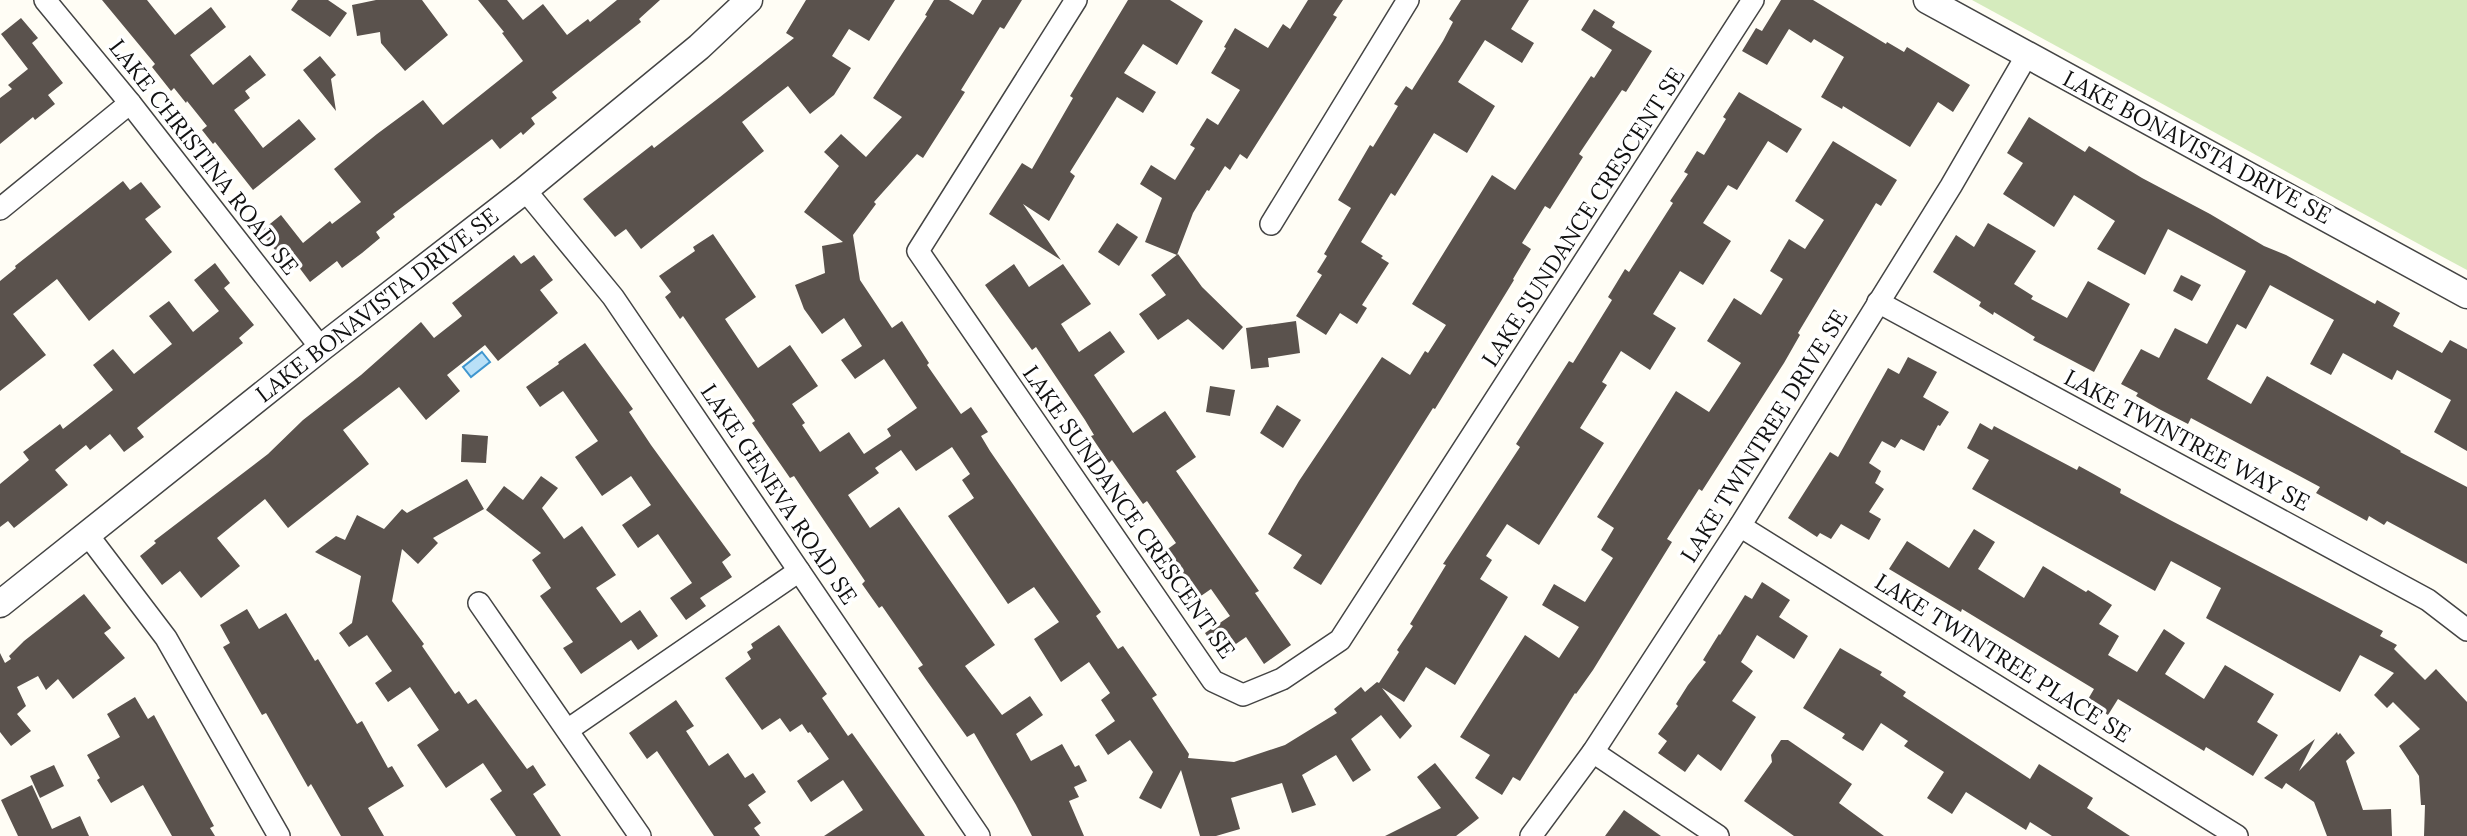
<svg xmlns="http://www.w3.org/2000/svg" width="2467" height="836" font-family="Lora,serif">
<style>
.green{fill:#d5ebbd}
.water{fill:#b9e0f7;stroke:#3f96cf;stroke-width:2}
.building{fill:#5a524d}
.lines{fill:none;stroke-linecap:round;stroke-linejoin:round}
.minor-casing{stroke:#444;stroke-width:24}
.tertiary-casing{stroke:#444;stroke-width:29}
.minor{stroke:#fff;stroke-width:21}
.tertiary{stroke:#fff;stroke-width:26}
.labels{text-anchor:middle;stroke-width:7;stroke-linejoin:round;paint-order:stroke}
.street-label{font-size:23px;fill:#111;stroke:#fff}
</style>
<rect width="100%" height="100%" fill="#fffdf5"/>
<polygon class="green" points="1972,0 2467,0 2467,270 2428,249"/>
<polygon class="water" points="482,352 490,362 471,377 463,367"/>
<g class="building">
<polygon points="102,0 147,0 175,35 211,7 226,27 190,55 213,85 250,55 266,75 245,91 250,98 234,110 263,148 299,119 316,139 253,190 215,142 213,144 202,130 207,126 187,101 186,103 174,88 171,91 152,67 155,64"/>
<polygon points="298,0 328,0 347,13 330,37 291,10"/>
<polygon points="376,0 422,0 448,35 405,71 381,43 380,32 357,36 352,5"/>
<polygon points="478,0 507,0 523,20 543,4 567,35 588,19 590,22 617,0 660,0 639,19 641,22 552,92 557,98 531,118 535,124 523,135 521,132 500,149 492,139 393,214 395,217 376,232 380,238 362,253 342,268 337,261 310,282 292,258 286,263 260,232 281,215 303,243 330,221 332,224 361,202 334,169 377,134 423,100 443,125 523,61 502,33 504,32"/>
<polygon points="806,0 895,0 869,41 849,29 832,56 851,68 834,95 810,114 788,86 742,122 764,151 641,249 626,229 615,237 583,199 652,145 654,148 720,97 794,38 786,33"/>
<polygon points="934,0 949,0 973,15 982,0 1022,0 1004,29 1000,27 961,90 965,92 923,158 917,154 874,202 876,204 853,235 860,280 892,328 902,321 929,363 927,365 961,414 971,407 988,432 981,436 990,451 1101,612 1096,616 1118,649 1123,646 1157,695 1152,698 1189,754 1188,758 1234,762 1285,745 1337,713 1334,709 1361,687 1365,692 1377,682 1379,683 1399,652 1397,650 1413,626 1410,624 1446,565 1443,564 1520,447 1516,444 1569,361 1573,363 1612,300 1608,297 1625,269 1629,272 1673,203 1670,201 1688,174 1684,172 1697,151 1704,155 1726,119 1723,117 1739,92 1802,129 1787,153 1768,141 1737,190 1728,185 1703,223 1731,241 1703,285 1680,271 1653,314 1676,328 1650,370 1621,351 1602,382 1607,385 1580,428 1604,443 1539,545 1507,524 1486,556 1492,560 1480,579 1508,597 1455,685 1426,667 1404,702 1382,688 1412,726 1400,739 1381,715 1351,739 1371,770 1353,782 1336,755 1302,775 1316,805 1292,813 1282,783 1231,798 1240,829 1216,836 1200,836 1181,770 1161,809 1139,798 1153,772 1130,740 1108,755 1095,735 1115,721 1101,700 1110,693 1089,662 1061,682 1034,639 1059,622 1034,587 1008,604 948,516 974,498 962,480 970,474 952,447 916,471 901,450 875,468 879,473 848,495 870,528 899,507 995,645 965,666 1002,715 1030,696 1043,715 1016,734 1031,761 1062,744 1075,767 1079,765 1087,781 1074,787 1079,797 1069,801 1084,836 1032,836 1016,805 974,733 967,737 927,681 918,668 923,665 882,606 879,608 862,584 865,581 804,491 794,476 790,478 752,423 755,421 683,316 680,319 665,297 671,292 659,276 695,251 693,247 713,234 756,297 725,319 739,340 758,368 790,345 818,386 792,404 805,423 802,425 820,452 849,432 864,454 891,436 887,429 917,408 884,359 855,379 841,360 862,346 844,318 822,334 804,309 795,285 825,273 822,246 843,242 804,212 839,166 824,152 841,134 866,157 902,117 873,98 927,16 925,15"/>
<polygon points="1128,0 1170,0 1203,21 1177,65 1143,44 1124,73 1156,92 1143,113 1117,97 1070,172 1075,176 1049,221 1023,204 1061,260 989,214 1022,163 1032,169 1073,98 1070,96"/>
<polygon points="1308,0 1343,0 1333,15 1337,17 1247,159 1240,154 1230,170 1225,166 1209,191 1207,190 1193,213 1177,255 1145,242 1162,198 1140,184 1151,165 1175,180 1195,148 1190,145 1207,118 1218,125 1240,90 1211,73 1226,48 1224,47 1235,28 1268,48 1283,24 1290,29"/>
<polygon points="1461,0 1529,0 1511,29 1534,43 1522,63 1485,40 1458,82 1495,106 1467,153 1434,133 1395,196 1391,193 1361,242 1383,256 1381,258 1389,263 1362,305 1367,308 1357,324 1340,313 1326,335 1296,316 1322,275 1317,272 1327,256 1324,254 1351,208 1338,200 1370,145 1373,147 1398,106 1394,104 1406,86 1412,90 1443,41 1453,22 1449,19"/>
<polygon points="1781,0 1813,0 1886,44 1887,42 1904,52 1907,47 1970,85 1953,112 1938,102 1910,147 1843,106 1842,109 1821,97 1844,57 1814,39 1811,43 1789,29 1767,65 1742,51 1756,28 1762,31"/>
<polygon points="1594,9 1615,22 1612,27 1652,51 1626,92 1622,90 1579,154 1583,157 1550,209 1545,206 1522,243 1531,249 1513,279 1514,280 1435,409 1433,408 1321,585 1293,568 1302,555 1268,534 1299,481 1382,357 1410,375 1425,351 1428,353 1446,325 1412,304 1492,175 1515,190 1591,76 1594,78 1612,50 1581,30"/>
<polygon points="21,18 38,38 32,43 63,83 48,95 55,104 35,120 33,117 0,144 0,98 12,89 8,85 28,69 1,34"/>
<polygon points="320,56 336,75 331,79 336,111 303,70"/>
<polygon points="2029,117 2085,152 2089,146 2142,178 2210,214 2264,246 2286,255 2375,304 2377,300 2400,313 2393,326 2442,353 2450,340 2467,349 2467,451 2434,432 2451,400 2397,370 2392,380 2343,353 2331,375 2310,364 2334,320 2270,285 2246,329 2237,324 2207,379 2251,404 2267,376 2401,451 2400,452 2467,487 2467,564 2387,521 2384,525 2369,516 2367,521 2316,493 2320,487 2191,418 2188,424 2159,409 2136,396 2138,393 2121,384 2141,349 2159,358 2175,328 2207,344 2246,271 2168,229 2145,275 2097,249 2115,221 2074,195 2054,227 2003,194 2023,163 2007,153"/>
<polygon points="1833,141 1897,180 1881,206 1876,203 1798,333 1800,335 1784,363 1702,491 1699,489 1667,539 1672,542 1593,670 1576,694 1575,693 1520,781 1513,777 1502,795 1475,778 1490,755 1460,737 1525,635 1559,658 1579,627 1542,605 1554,584 1585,602 1613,558 1601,550 1614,528 1597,517 1676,391 1709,412 1721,394 1741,363 1707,341 1734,298 1761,315 1783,279 1770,271 1789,239 1805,249 1824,220 1795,201"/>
<polygon points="123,181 130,190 141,182 161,207 145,219 172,252 89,321 57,279 13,314 46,355 0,391 0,281 16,268 15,266"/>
<polygon points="1117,223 1138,237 1119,266 1098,252"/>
<polygon points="1988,223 2036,251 2014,284 2033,296 2031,299 2067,318 2088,281 2130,304 2094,372 2033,340 2035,337 1994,312 1993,315 1979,306 1981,302 1933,272 1956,235 1974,247"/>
<polygon points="1178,254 1202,287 1243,327 1223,350 1188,319 1158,340 1139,314 1166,295 1151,275"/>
<polygon points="514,255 521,264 534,255 553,280 540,290 558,313 498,361 485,345 447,375 460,391 426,420 399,387 343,430 369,464 288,528 265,499 217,538 240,566 201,598 180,571 162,585 140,556 156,543 154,541 268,454 303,420 361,375 421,322 434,338 462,316 452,303"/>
<polygon points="215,263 230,283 224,288 254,325 239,338 243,343 137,428 144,437 124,452 110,434 90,450 86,445 55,470 68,485 14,528 8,521 0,527 0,484 29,460 23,452 60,424 63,429 113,390 93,365 113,349 134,374 172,344 149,316 169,301 193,332 219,311 194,280"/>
<polygon points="1014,264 1029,287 1063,264 1091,304 1061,324 1079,352 1110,331 1125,352 1094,375 1133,433 1165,411 1196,457 1176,471 1259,591 1255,593 1291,645 1264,664 1246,637 1220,655 1205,633 1230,616 1211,589 1198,598 1165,551 1176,543 1147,501 1143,504 1112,460 1109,463 1091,436 1094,435 1085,420 1036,347 1032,350 985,285"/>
<polygon points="2181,275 2201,285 2192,301 2173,291"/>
<polygon points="1296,321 1300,353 1268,358 1269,367 1251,369 1246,328"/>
<polygon points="585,343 633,409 629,412 651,445 731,555 722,562 732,577 700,598 706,606 686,620 670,598 692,583 658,534 638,548 622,525 651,505 631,476 602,496 575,457 598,441 563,391 540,407 526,387 559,364 558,362"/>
<polygon points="1908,357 1937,372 1923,397 1949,412 1940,426 1938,425 1924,451 1901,439 1895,448 1882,441 1869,463 1881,471 1875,483 1884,489 1869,512 1881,519 1869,540 1841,524 1831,539 1820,533 1817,537 1788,518 1830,452 1838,457 1888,368 1899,374"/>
<polygon points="1210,386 1235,390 1230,416 1206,412"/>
<polygon points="1277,405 1301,420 1283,448 1260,433"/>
<polygon points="1980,423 1992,430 1994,426 2077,470 2079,466 2121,489 2120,493 2170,520 2383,631 2380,636 2397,645 2394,649 2425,680 2436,669 2467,702 2467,836 2424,836 2425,805 2421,805 2419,776 2399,746 2420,729 2393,702 2387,708 2374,695 2394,673 2360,655 2340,692 2206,618 2221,588 2171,561 2155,591 1972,489 1989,460 1967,448"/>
<polygon points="462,434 488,436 486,463 461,462"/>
<polygon points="541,476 558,488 542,508 564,539 582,526 616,575 596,588 621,623 640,610 658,636 638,650 631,640 581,674 563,648 573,642 540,596 551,588 532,560 541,553 486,510 504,486 523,500"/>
<polygon points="467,479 484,509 433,538 438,543 418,564 402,549 392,601 424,644 422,646 455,694 459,691 468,704 476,699 527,769 533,765 546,785 533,794 561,836 516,836 490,799 502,791 483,763 446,788 417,745 439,730 410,687 388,702 375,683 392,671 367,635 349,647 339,633 352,623 361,576 315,552 336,536 345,540 357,515 384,529 402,509 407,513"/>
<polygon points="1974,529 1995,542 1978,569 2024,598 2043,566 2086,592 2088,590 2112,605 2099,624 2119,636 2108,655 2137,672 2164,629 2185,643 2165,674 2204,699 2225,665 2274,694 2257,722 2278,735 2253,776 2206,747 2204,751 2118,699 2108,715 2087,701 2094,689 1962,609 1961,612 1889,569 1907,541 1949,568"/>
<polygon points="1762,582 1790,600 1779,617 1808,636 1794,659 1757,635 1741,662 1753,671 1732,701 1756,717 1721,771 1698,754 1685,772 1658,753 1667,741 1658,734 1678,706 1676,704 1688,685 1706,662 1703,660 1719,634 1720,635 1745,595 1752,599"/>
<polygon points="84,594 111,628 104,633 125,658 73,699 58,679 46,690 38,676 17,687 26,706 17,714 31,731 11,746 0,732 0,653 5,663 11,659 9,656 24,641"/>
<polygon points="247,609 259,629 286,613 315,661 318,659 357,724 362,721 388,768 392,766 404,786 368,808 384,836 341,836 311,784 308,787 266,713 262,715 223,647 230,643 220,625"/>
<polygon points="779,625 827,694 822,698 848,736 852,733 925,836 824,836 863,810 843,780 811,802 797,781 829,759 810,732 808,733 802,724 790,732 780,718 762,730 725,678 751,659 747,652 753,648 751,644"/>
<polygon points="1840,648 1882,672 1880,675 1906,692 1903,696 2030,779 2039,764 2093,798 2087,808 2130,836 2052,836 2030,822 2026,830 1966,792 1952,814 1927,798 1944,772 1904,746 1908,741 1881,723 1863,751 1842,738 1845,734 1803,708"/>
<polygon points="135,697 148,719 154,715 214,826 210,828 215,836 172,836 143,785 111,803 97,780 100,778 87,755 120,737 107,714"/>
<polygon points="676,700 694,726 686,731 709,766 728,753 745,778 753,773 766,792 748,805 761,823 754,828 760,836 714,836 657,751 647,759 629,733"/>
<polygon points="2337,732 2338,735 2340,733 2355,753 2346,761 2363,810 2391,809 2392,836 2327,836 2314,802 2286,783 2282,789 2264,778 2315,739 2299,771"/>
<polygon points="1781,740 1788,740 1852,784 1839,803 1884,836 1794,836 1744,801 1772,762 1771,755"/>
<polygon points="1435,763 1479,818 1456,836 1385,836 1441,808 1417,777"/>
<polygon points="54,765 64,786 40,798 30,776"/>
<polygon points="32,785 52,829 80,816 89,836 18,836 1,800"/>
<polygon points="1624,810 1661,836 1605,836"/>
</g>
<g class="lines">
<g class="minor-casing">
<g id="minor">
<polyline points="45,0 130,103 321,348"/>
<polyline points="1076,0 918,251 1213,681 1243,695 1282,679 1340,640 1753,0"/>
<polyline points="525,190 613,297 979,836"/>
<polyline points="0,209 130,103"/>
<polyline points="1271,224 1408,0"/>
<polyline points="1878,302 2428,600 2467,630"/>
<polyline points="1740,526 2237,836"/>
<polyline points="87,534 166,638 279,836"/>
<polyline points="479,603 640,836"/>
<polyline points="569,729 799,571"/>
<polyline points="1593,752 1718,836"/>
<polyline points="1531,836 1593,752 1740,526 1951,186 2027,55"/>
</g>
</g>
<g class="tertiary-casing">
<g id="tertiary">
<polyline points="1927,0 2467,295"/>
<polyline points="0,604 321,348 525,190 699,47 749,0"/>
</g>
</g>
<use href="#minor" class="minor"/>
<use href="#tertiary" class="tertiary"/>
</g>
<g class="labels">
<g class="street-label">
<text transform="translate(2197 147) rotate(28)" y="8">LAKE BONAVISTA DRIVE SE</text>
<text transform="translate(204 157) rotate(52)" y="8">LAKE CHRISTINA ROAD SE</text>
<text transform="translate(1583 217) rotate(-57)" y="8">LAKE SUNDANCE CRESCENT SE</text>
<text transform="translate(377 305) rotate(-38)" y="8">LAKE BONAVISTA DRIVE SE</text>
<text transform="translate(1764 436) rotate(-58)" y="8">LAKE TWINTREE DRIVE SE</text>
<text transform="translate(2187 440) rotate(28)" y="8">LAKE TWINTREE WAY SE</text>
<text transform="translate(779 494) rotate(56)" y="8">LAKE GENEVA ROAD SE</text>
<text transform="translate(1129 512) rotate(55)" y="8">LAKE SUNDANCE CRESCENT SE</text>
<text transform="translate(2003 658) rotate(32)" y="8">LAKE TWINTREE PLACE SE</text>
</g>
</g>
</svg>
